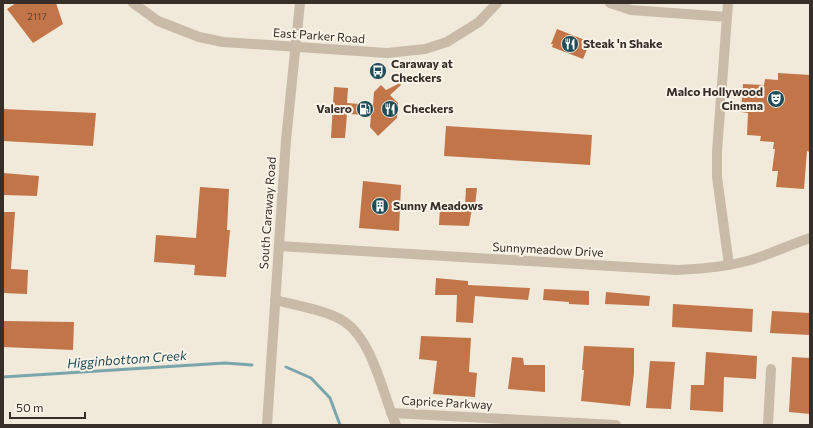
<svg xmlns="http://www.w3.org/2000/svg" width="813" height="428" font-family="Commissioner,sans-serif">
<style>
.lines{fill:none;stroke-linecap:round;stroke-linejoin:round}
.stream{stroke:#7ba5ad;stroke-width:3}
.building{fill:#c27548}
.minor{stroke:#c9bba8;stroke-width:10}
.tertiary{stroke:#c9bba8;stroke-width:10}
.labels{text-anchor:middle;stroke-width:4;stroke-linejoin:round;paint-order:stroke}
.number-label{font-size:10px;fill:#594030}
.street-label{font-size:12px;fill:#362e28;stroke:#f9f3e8}
.poi-label{font-size:12px;font-weight:bold;fill:#362e28;stroke:#f9f3e8;text-anchor:start}
.water-label{font-size:13px;font-style:italic;fill:#1f4c56;stroke:#f9f3e8}
</style>
<rect width="100%" height="100%" fill="#f1eadb"/>
<g class="lines">
<g class="stream">
<polyline points="286,367 311,378 330,398 340,425"/>
<polyline points="3,377 225,363 252,365"/>
</g>
</g>
<g class="building">
<polygon points="16,3 56,3 63,24 33,43 7,9"/>
<polygon points="557,29 590,42 583,59 552,47 553,44 551,44"/>
<polygon points="778,73 810,75 810,152 807,151 804,189 776,187 778,171 772,171 775,149 773,149 774,142 760,141 761,136 747,135 748,113 741,112 743,84 764,85 765,79 778,80"/>
<polygon points="400,83 401,85 390,95 398,103 397,118 378,136 370,127 371,115 347,114 345,138 331,138 334,87 348,88 347,103 373,105 374,92 381,85 386,90"/>
<polygon points="3,109 96,113 93,146 3,141"/>
<polygon points="446,126 592,135 590,165 444,156"/>
<polygon points="3,173 39,176 37,196 3,195"/>
<polygon points="363,181 401,185 399,231 359,228"/>
<polygon points="200,187 229,189 227,230 230,230 226,277 194,275 195,265 154,262 156,235 196,238"/>
<polygon points="466,188 477,188 475,206 465,206"/>
<polygon points="440,207 472,208 469,226 439,225"/>
<polygon points="3,212 15,212 11,269 28,270 27,294 3,293"/>
<polygon points="436,278 468,281 468,285 530,288 528,300 475,296 473,323 456,322 457,295 435,295"/>
<polygon points="544,289 589,291 589,305 569,304 569,302 543,300"/>
<polygon points="606,292 650,296 649,306 605,304"/>
<polygon points="673,304 753,309 752,332 672,327"/>
<polygon points="772,311 810,313 810,335 770,333"/>
<polygon points="3,321 74,322 73,350 3,347"/>
<polygon points="421,336 471,338 469,372 477,373 475,397 433,394 437,361 419,359"/>
<polygon points="584,346 634,348 634,373 630,406 581,401 584,370 582,370"/>
<polygon points="706,352 757,356 756,379 724,377 723,412 690,410 691,385 704,385"/>
<polygon points="512,357 523,358 524,365 545,365 545,392 508,389"/>
<polygon points="792,357 810,358 810,414 789,412"/>
<polygon points="650,361 675,362 671,409 646,408"/>
</g>
<g class="lines">
<g class="minor">
<polyline points="610,3 631,10 727,17"/>
<polyline points="728,3 717,152 717,177 729,265"/>
<path d="M279,246L677,270C700,269 724,267 747,261C769,255 789,245 810,238"/>
<path d="M275,300C296,305 329,311 345,322C373,341 383,395 396,425"/>
<polyline points="391,413 616,425"/>
<polyline points="768,425 771,369"/>
</g>
<g class="tertiary">
<polyline points="133,3 158,21 199,37 223,42 387,53 425,49 447,42 479,22 497,3"/>
<polyline points="267,425 286,140 300,3"/>
</g>
</g>
<defs>
<g id="restaurant-disc" transform="scale(0.9)"><circle r="9.5" fill="#1f4c56" stroke="#f9f3e8"/><path d="M-5-6h1v4h1v-4h1v4h1v-4h1v5L-1.5 .5V6h-2V.5L-5-1ZM5-6V6H3V1.5H1.5Q1.5-4 5-6Z" fill="#fff"/></g>
<g id="bus-disc" transform="scale(0.9)"><circle r="9.5" fill="#1f4c56" stroke="#f9f3e8"/><path d="M-5-6H5V4H4V6H2V4H-2V6H-4V4H-5ZM-3.5-4V0h7V-4ZM-3.5 1.2v1.5H-2V1.2ZM2 1.2v1.5H3.5V1.2Z" fill="#fff"/></g>
<g id="theatre-disc" transform="scale(0.9)"><circle r="9.5" fill="#1f4c56" stroke="#f9f3e8"/><path d="M-5-5.5Q0-4 5-5.5V0Q5 5 0 6Q-5 5-5 0ZM-3.3-2.5H-1v1.5H-3.3ZM1-2.5H3.3v1.5H1ZM-2.8 1Q0 5.5 2.8 1Z" fill="#fff"/></g>
<g id="fuel-disc" transform="scale(0.9)"><circle r="9.5" fill="#1f4c56" stroke="#f9f3e8"/><path d="M-5.5-6h7V0h2V4h1.3V-2.5L3-4.5l.8-.8L6-3V5H2.5V1h-1V6h-7ZM-4.2-4.7v3.2H.2V-4.7Z" fill="#fff"/></g>
<g id="building-disc" transform="scale(0.9)"><circle r="9.5" fill="#1f4c56" stroke="#f9f3e8"/><path d="M-4-6H4V6H1V3H-1V6H-4ZM-2.5-4.3h1.7v1.8h-1.7ZM.8-4.3h1.7v1.8H.8ZM-2.5-1h1.7V.8h-1.7ZM.8-1h1.7V.8H.8Z" fill="#fff"/></g>
</defs>
<g fill-rule="evenodd">
<use href="#restaurant-disc" x="570" y="44"/>
<use href="#bus-disc" x="378" y="71"/>
<use href="#theatre-disc" x="776" y="99"/>
<use href="#fuel-disc" x="365" y="109"/>
<use href="#restaurant-disc" x="390" y="109"/>
<use href="#building-disc" x="380" y="206"/>
</g>
<g class="labels">
<g class="number-label">
<text x="37" y="20">2117</text>
</g>
<g class="street-label">
<text transform="translate(319 36) rotate(4)" y="4">East Parker Road</text>
<text transform="translate(268 213) rotate(-86)" y="4">South Caraway Road</text>
<text transform="translate(548 250) rotate(3)" y="4">Sunnymeadow Drive</text>
<text transform="translate(447 403) rotate(3)" y="4">Caprice Parkway</text>
</g>
<g class="poi-label">
<text x="583" y="48">Steak 'n Shake</text>
<text x="391" y="68">Caraway at<tspan x="391" dy="14">Checkers</tspan></text>
<text x="763" y="96" text-anchor="end">Malco Hollywood<tspan x="763" dy="14">Cinema</tspan></text>
<text x="352" y="113" text-anchor="end">Valero</text>
<text x="403" y="113">Checkers</text>
<text x="393" y="210">Sunny Meadows</text>
</g>
<g class="water-label">
<text transform="translate(127 359) rotate(-4)" y="5">Higginbottom Creek</text>
</g>
</g>
<rect width="813" height="428" fill="none" stroke="#362e28" stroke-width="8"/>
<path d="M10 412v6h75v-6" fill="none" stroke="#362e28" stroke-width="2"/>
<text x="16" y="412" font-size="12" fill="#362e28" stroke="#f9f3e8" stroke-width="3" paint-order="stroke">50 m</text>
</svg>
